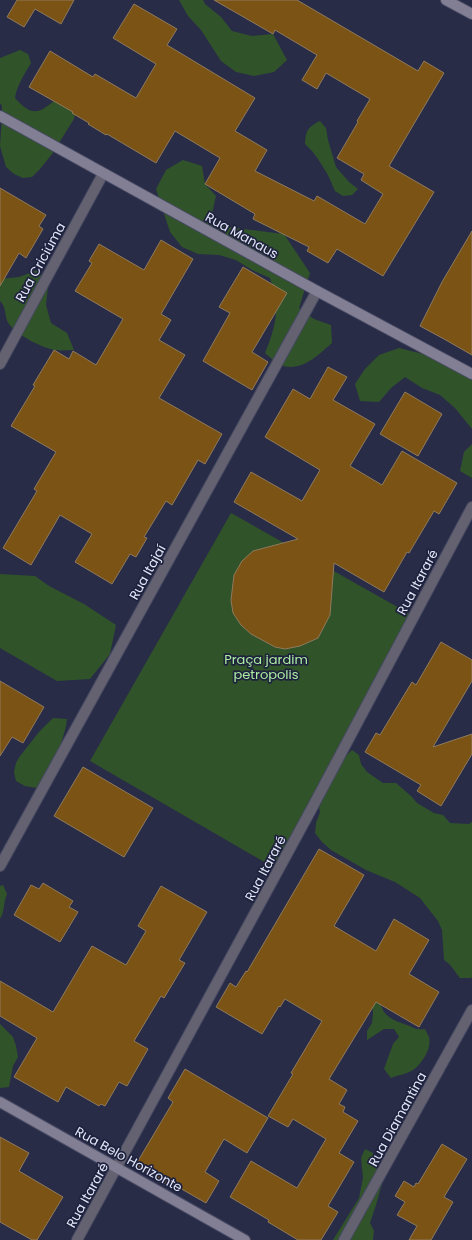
<svg xmlns="http://www.w3.org/2000/svg" width="472" height="1240" font-family="Poppins,sans-serif">
<style>
.green{fill:#30532a}
.building{fill:#7a5315;stroke:#8f7a5d}
.lines{fill:none;stroke-linecap:round;stroke-linejoin:round}
.street-casing{stroke:#474a63;stroke-width:12}
.secondary-casing{stroke:#474a63;stroke-width:12}
.street{stroke:#646270;stroke-width:10}
.secondary{stroke:#827e94;stroke-width:10}
.labels{text-anchor:middle;stroke-width:3.5;stroke-linejoin:round;paint-order:stroke}
.street-label{font-size:13px;fill:#e3e7f9;stroke:#1f223d}
.park-label{font-size:13px;fill:#aceda2;stroke:#1f223d}
</style>
<rect width="100%" height="100%" fill="#292c47"/>
<g class="green">
<polygon points="179,0 203,0 205,4 221,17 232,31 252,36 273,34 287,60 274,72 254,76 236,72 221,61 201,30 188,16"/>
<path d="M20,50L28,54L31,63C24,75 17,85 15,98C32,117 39,114 56,99L76,109L74,119L52,154L40,169L32,177L23,178L14,174L6,167L0,146L2,116V106L0,103V58Z"/>
<path d="M320,121L326,128L328,140L336,167L349,182L358,189L352,195L343,196L335,191L328,175L318,159L312,151L305,144C306,130 308,127 320,121Z"/>
<path d="M183,160L202,166L205,184L216,196L211,218L227,227L284,234L310,273L299,308L314,319L331,325L332,343C318,355 303,371 283,366C277,365 270,357 265,353C272,336 279,316 275,297C274,290 272,284 270,278L252,270L236,260L219,255L198,254L182,247L170,232L156,189L166,170Z"/>
<path d="M38,270L48,287L46,305L51,323L67,333L74,350C68,350 61,351 55,350C42,348 17,335 9,324C4,318 7,307 0,301V279L19,277Z"/>
<polygon points="399,348 435,357 472,380 472,429 455,408 440,395 422,388 405,377 391,388 379,402 360,401 355,384 365,369 379,355"/>
<polygon points="472,444 472,478 460,471 464,452"/>
<polygon points="231,513 417,618 273,867 90,761"/>
<polygon points="0,574 35,576 49,586 84,604 116,625 110,654 90,679 57,681 0,648"/>
<path d="M53,718L67,719C65,740 50,771 37,788L25,786L16,781L14,772L16,763L20,756L39,732Z"/>
<path d="M352,750L359,755L361,764L367,772L383,783H396L411,796L417,803L434,813L443,815L450,823L469,824L472,822V977L471,978H460C454,971 452,965 444,960L442,930L438,921L420,898L395,882L366,870L331,850L322,842L315,833L316,823L320,812L319,808C329,789 335,765 352,750Z"/>
<path d="M3,885L7,894C3,903 5,911 0,919V886Z"/>
<path d="M380,993C379,1014 389,1019 407,1025C416,1028 413,1030 425,1029C426,1031 428,1035 429,1037C432,1048 422,1064 413,1070C407,1074 398,1075 391,1078L384,1069L393,1044L399,1037L394,1029H384L367,1040V1031L372,1023L373,1013L372,998Z"/>
<polygon points="0,1024 13,1037 16,1046 18,1057 13,1066 9,1087 0,1088"/>
<polygon points="365,1149 373,1153 378,1171 383,1180 376,1205 370,1223 374,1231 373,1240 333,1240 359,1198 363,1178 361,1158"/>
</g>
<g class="building">
<polygon points="17,0 74,0 61,24 35,9 24,27 7,17"/>
<polygon points="214,0 297,0 418,71 424,61 444,73 389,166 434,192 383,276 337,249 328,263 307,251 309,247 253,219 255,214 205,184 220,158 175,131 156,163 107,134 106,135 88,124 89,123 72,113 73,112 29,87 50,51 93,77 95,74 136,98 156,64 113,38 134,4 177,29 167,45 255,98 235,131 267,150 255,171 314,201 317,196 365,224 383,194 361,180 364,174 337,158 358,122 357,121 370,99 326,73 317,89 302,80 317,55 275,30 273,34"/>
<polygon points="0,188 46,215 39,226 43,229 26,258 19,253 0,286"/>
<polygon points="472,231 472,355 444,339 420,326 442,282"/>
<polygon points="161,240 193,259 161,314 171,320 159,340 185,355 159,398 222,434 205,464 198,460 172,505 166,501 144,537 147,538 136,557 130,554 112,584 75,562 92,534 60,515 31,565 3,548 37,491 34,489 56,452 11,426 35,386 33,385 54,350 69,359 73,351 96,365 123,319 75,291 92,263 89,261 99,244 144,270"/>
<polygon points="243,267 287,293 252,352 268,362 252,390 203,361 230,313 219,307"/>
<polygon points="328,367 347,377 333,400 375,424 350,466 382,485 402,451 457,483 439,514 434,511 409,553 407,552 384,592 334,563 330,615 318,638 300,646 285,649 275,647 251,634 241,625 233,613 231,600 234,575 242,561 253,551 298,539 234,502 251,472 302,501 320,470 265,437 293,389 310,399"/>
<polygon points="405,392 442,414 418,456 380,434"/>
<polygon points="441,642 472,660 472,681 433,747 472,734 472,754 441,806 417,791 421,785 365,752 376,733 380,735 412,682 416,685"/>
<polygon points="0,681 44,707 23,743 12,737 0,756"/>
<polygon points="83,767 153,808 124,857 54,816"/>
<polygon points="319,849 364,875 334,926 376,951 394,919 429,940 409,974 439,992 419,1027 376,1002 329,1079 347,1090 339,1104 345,1107 343,1112 358,1121 339,1153 354,1162 328,1206 338,1212 321,1240 298,1240 268,1222 269,1220 230,1197 251,1161 297,1188 326,1139 293,1119 288,1127 268,1116 293,1074 291,1073 322,1021 285,999 280,1007 279,1006 262,1034 216,1007 230,983 236,987 246,971 247,972"/>
<polygon points="43,883 73,901 69,907 78,912 60,942 14,915 31,885 39,889"/>
<polygon points="161,886 207,912 179,960 185,963 164,998 161,996 134,1041 148,1049 127,1086 119,1082 105,1106 101,1104 99,1106 66,1087 58,1102 14,1077 37,1038 0,1016 0,981 53,1012 92,946 126,965 146,931 138,926"/>
<polygon points="185,1069 268,1118 247,1153 224,1139 205,1172 219,1181 206,1203 178,1187 176,1190 135,1166 173,1102 168,1098"/>
<polygon points="0,1137 29,1153 19,1171 63,1197 37,1240 32,1240 0,1222"/>
<polygon points="442,1144 467,1159 444,1197 453,1202 431,1240 409,1240 417,1226 397,1215 405,1202 395,1196 404,1181 414,1187 416,1183 418,1184"/>
</g>
<g class="lines">
<g class="street-casing">
<g id="street">
<polyline points="0,364 103,174"/>
<polyline points="0,866 317,291"/>
<polyline points="77,1240 312,808 472,507"/>
<polyline points="344,1240 472,1010"/>
</g>
</g>
<g class="secondary-casing">
<g id="secondary">
<polyline points="446,0 472,14"/>
<polyline points="0,116 317,291 472,374"/>
<polyline points="0,1102 245,1240"/>
</g>
</g>
<use href="#street" class="street"/>
<use href="#secondary" class="secondary"/>
</g>
<g class="labels">
<g class="street-label">
<text transform="translate(242 235) rotate(29)" y="5">Rua Manaus</text>
<text transform="translate(40 262) rotate(-61)" y="5">Rua Criciúma</text>
<text transform="translate(147 572) rotate(-61)" y="5">Rua Itajaí</text>
<text transform="translate(417 582) rotate(-62)" y="5">Rua Itararé</text>
<text transform="translate(265 868) rotate(-62)" y="5">Rua Itararé</text>
<text transform="translate(397 1119) rotate(-61)" y="5">Rua Diamantina</text>
<text transform="translate(129 1159) rotate(29)" y="5">Rua Belo Horizonte</text>
<text transform="translate(87 1195) rotate(-61)" y="5">Rua Itararé</text>
</g>
<g class="park-label">
<text x="266" y="664">Praça jardim<tspan x="266" dy="15">petropolis</tspan></text>
</g>
</g>
</svg>
